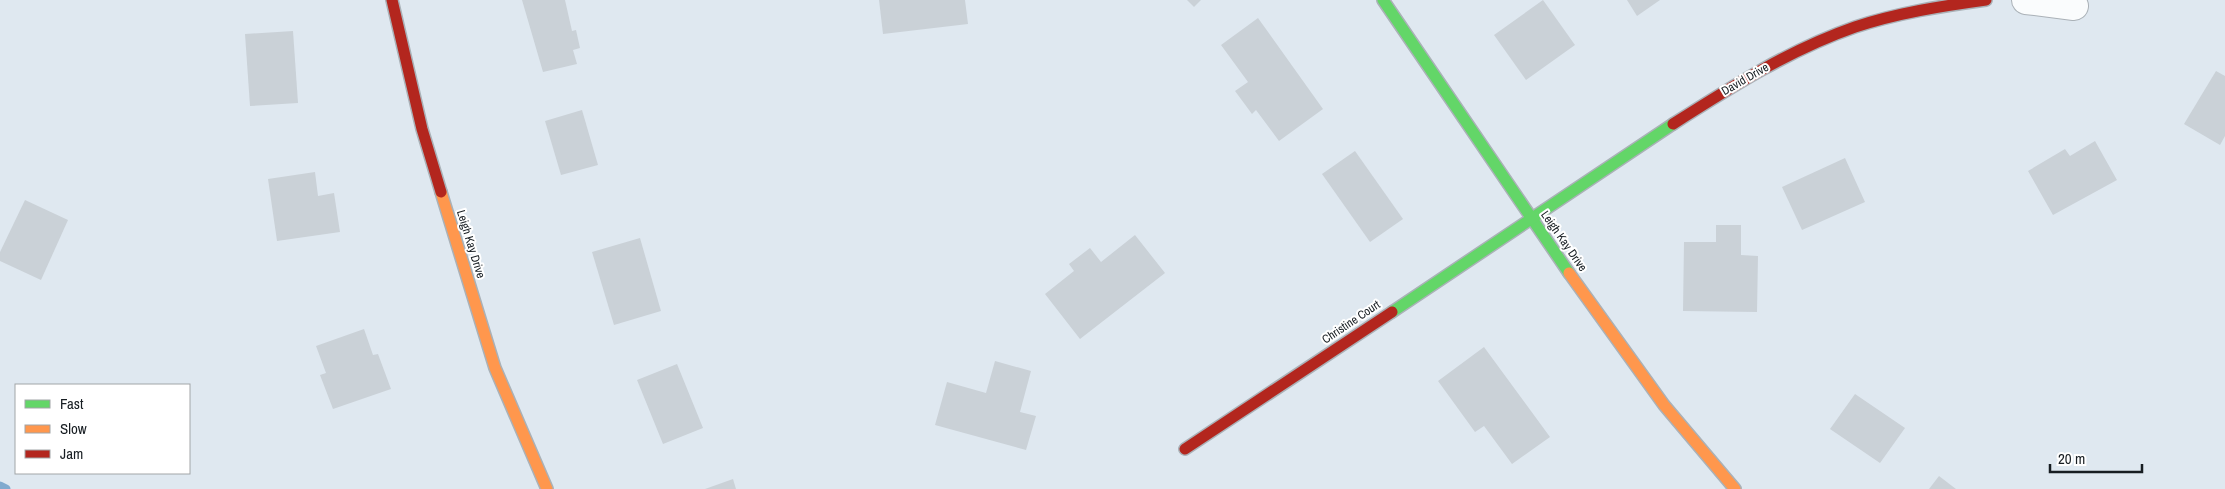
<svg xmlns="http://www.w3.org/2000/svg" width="2225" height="489" font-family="'Archivo Narrow',sans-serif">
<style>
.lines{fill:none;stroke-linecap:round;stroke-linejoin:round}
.stream{stroke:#81aace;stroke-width:9}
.building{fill:#cad1d7}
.street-casing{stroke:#aab1b7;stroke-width:30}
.fast-casing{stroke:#aab1b7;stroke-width:14}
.slow-casing{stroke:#aab1b7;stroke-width:14}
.jam-casing{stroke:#aab1b7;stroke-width:14}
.street{stroke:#fafcfd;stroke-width:28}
.fast{stroke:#63d668;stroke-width:11}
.slow{stroke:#ff974d;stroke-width:11}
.jam{stroke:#b3261e;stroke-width:11}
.labels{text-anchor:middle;stroke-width:4;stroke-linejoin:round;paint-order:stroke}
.street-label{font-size:12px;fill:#171d22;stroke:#fff}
</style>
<rect width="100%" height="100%" fill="#dfe8f0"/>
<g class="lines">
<polyline class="stream" points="0,486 6,489"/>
</g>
<g class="building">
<polygon points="522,0 565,0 572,31 576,30 580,48 573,50 577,64 543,72"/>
<polygon points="879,0 965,0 968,24 883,34"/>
<polygon points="1187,0 1201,0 1194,7"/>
<polygon points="1543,0 1575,45 1526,80 1494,35"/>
<polygon points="1627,0 1660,0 1637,16"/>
<polygon points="1258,18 1323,109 1279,141 1256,110 1252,114 1235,91 1248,82 1221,45"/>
<polygon points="293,31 298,103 250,106 245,34"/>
<polygon points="2216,71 2225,76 2225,136 2220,145 2184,124"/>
<polygon points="582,110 598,165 561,175 545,121"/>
<polygon points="2095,141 2117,180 2053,215 2028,171 2065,149 2070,156"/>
<polygon points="1355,151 1403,219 1370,242 1322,174"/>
<polygon points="1845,158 1865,202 1802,230 1782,187"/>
<polygon points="315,172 318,196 334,193 340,232 277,241 268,179"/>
<polygon points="25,200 68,220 41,280 0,261 0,252"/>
<polygon points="1716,225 1741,225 1741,255 1758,256 1757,312 1683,311 1684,242 1716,242"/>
<polygon points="1135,235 1165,273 1080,339 1045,294 1074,271 1069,264 1090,248 1101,262"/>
<polygon points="640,238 661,311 614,325 592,252"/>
<polygon points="364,329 373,355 378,354 391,389 333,409 320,375 326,373 316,346"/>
<polygon points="1484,347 1550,437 1512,464 1484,426 1475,432 1438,381"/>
<polygon points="995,361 1031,371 1020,412 1036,416 1026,450 935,425 947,382 986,393"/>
<polygon points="677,364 703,428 663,444 637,380"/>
<polygon points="1855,394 1905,428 1880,463 1830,429"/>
<polygon points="1939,476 1956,489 1929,489"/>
<polygon points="733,479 736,489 705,489"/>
</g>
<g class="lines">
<g class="street-casing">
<polyline id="street" points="2026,0 2074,6"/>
</g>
<g class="fast-casing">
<g id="fast">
<polyline points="1383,0 1569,273"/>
<polyline points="1392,312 1673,124"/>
</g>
</g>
<g class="slow-casing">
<g id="slow">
<polyline points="441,192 495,368 547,489"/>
<polyline points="1569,273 1664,405 1735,489"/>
</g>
</g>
<g class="jam-casing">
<g id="jam">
<polyline points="392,0 422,129 441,192"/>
<path d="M1673,124C1731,87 1789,50 1855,27C1897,13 1942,6 1986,0"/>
<polyline points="1185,449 1392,312"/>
</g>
</g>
<use href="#street" class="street"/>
<use href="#fast" class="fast"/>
<use href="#slow" class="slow"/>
<use href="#jam" class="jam"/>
</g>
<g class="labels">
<g class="street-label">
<text transform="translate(1745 79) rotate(-30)" y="4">David Drive</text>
<text transform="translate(1564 241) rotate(55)" y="4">Leigh Kay Drive</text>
<text transform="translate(471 244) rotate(73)" y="4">Leigh Kay Drive</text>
<text transform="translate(1351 322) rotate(-34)" y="4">Christine Court</text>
</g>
</g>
<rect x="15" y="384" width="175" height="90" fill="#ffffff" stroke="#a2a5a7"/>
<rect x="25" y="400" width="25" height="8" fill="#63d668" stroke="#a2a5a7"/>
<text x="60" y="409" font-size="15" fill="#171d22">Fast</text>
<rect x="25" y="425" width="25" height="8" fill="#ff974d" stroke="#a2a5a7"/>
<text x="60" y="434" font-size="15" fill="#171d22">Slow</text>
<rect x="25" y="450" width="25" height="8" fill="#b3261e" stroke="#a2a5a7"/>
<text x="60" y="459" font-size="15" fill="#171d22">Jam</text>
<path d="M2050 464v8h92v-8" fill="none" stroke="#171d22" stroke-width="2.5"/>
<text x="2058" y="464" font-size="15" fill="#171d22" stroke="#ffffff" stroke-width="4" paint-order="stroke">20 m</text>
</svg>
